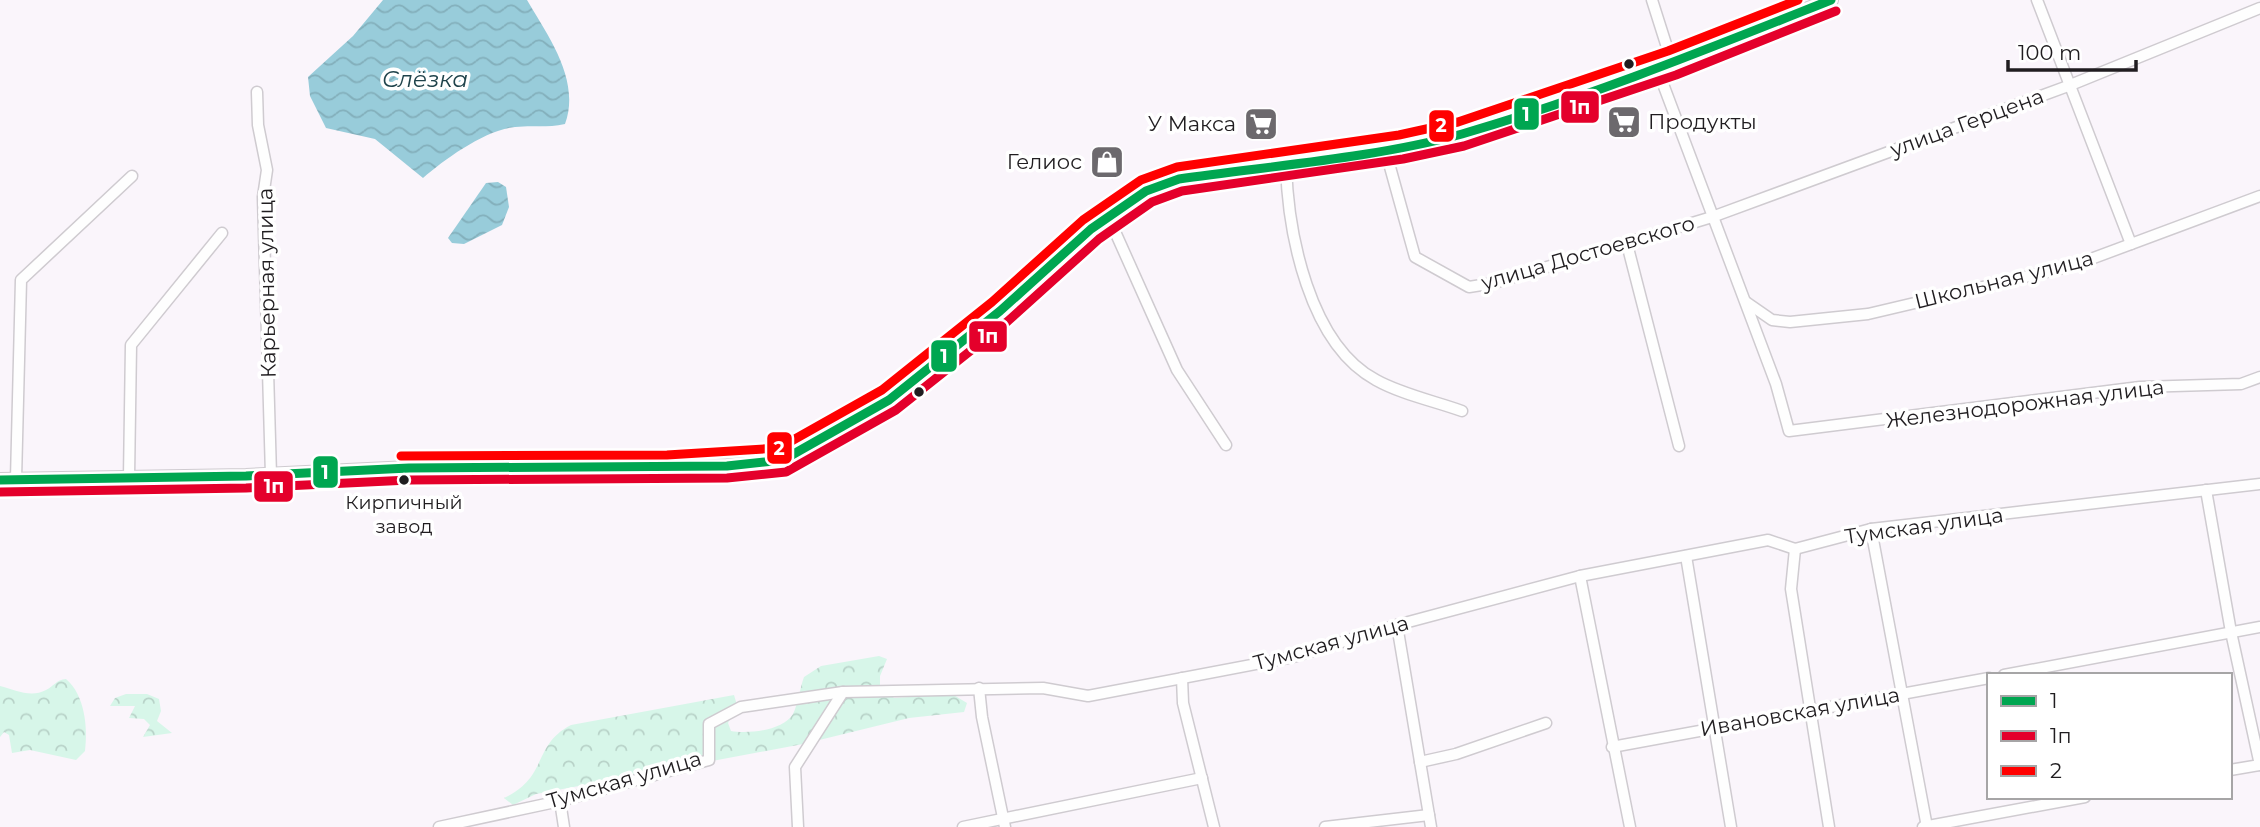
<svg xmlns="http://www.w3.org/2000/svg" width="2260" height="827" font-family="Montserrat,sans-serif">
<style>
.forest{fill:url(#forest-crowns)}
.water{fill:url(#water-waves)}
.lines{fill:none;stroke-linecap:round;stroke-linejoin:round}
.minor-casing{stroke:#cfcbd0;stroke-width:13}
.major-casing{stroke:#cfcbd0;stroke-width:16}
.minor{stroke:#fefefe;stroke-width:10}
.major{stroke:#fefefe;stroke-width:12}
.bus-1-casing{stroke:#fff;stroke-width:14}
.bus-2-casing{stroke:#fff;stroke-width:14}
.bus-3-casing{stroke:#fff;stroke-width:14}
.bus-1{stroke:#00a651;stroke-width:9}
.bus-2{stroke:#e4002b;stroke-width:9}
.bus-3{stroke:#f00;stroke-width:9}
.bus-dot{fill:#201d20;stroke:#fff;stroke-width:2.5}
.labels{text-anchor:middle;stroke-width:7;stroke-linejoin:round;paint-order:stroke}
.bus-label{font-size:19px;fill:#201d20;stroke:#fff}
.poi-label{font-size:21px;fill:#201d20;stroke:#fff;text-anchor:end}
.street-label{font-size:21px;fill:#201d20;stroke:#fff}
.water-label{font-size:23px;font-style:italic;fill:#1f434b;stroke:#fff}
.line-badge{stroke:#fff;stroke-width:2.5}
.badge-label{font-size:19px;text-anchor:middle;font-weight:bold;fill:#fff}
</style>
<defs>
<pattern id="forest-crowns" width="20" height="18" patternUnits="userSpaceOnUse" patternTransform="scale(1.75)"><rect width="20" height="18" fill="#d7f6e9"/><path d="M2 6a3 3 0 1 1 6 0M12 15a3 3 0 1 1 6 0" fill="none" stroke="#b8d2c8"/></pattern>
<pattern id="water-waves" width="16" height="10" patternUnits="userSpaceOnUse" patternTransform="scale(1.75)"><rect width="16" height="10" fill="#98ccda"/><path d="M0 5q4-4 8 0t8 0" fill="none" stroke="#83afbb"/></pattern>
</defs>
<rect width="100%" height="100%" fill="#faf5fb"/>
<g class="forest">
<path d="M879,656L887,659L880,676V685L894,698L952,694L967,703L964,712L909,718L803,744L536,794L513,805L504,798C549,777 532,745 571,725L734,695L737,705L728,723L731,731C747,734 783,731 793,714C798,704 800,688 804,677L821,666Z"/>
<path d="M66,679C85,695 88,728 85,751L76,760L30,750L12,753L9,735L4,732L0,737V686C15,690 31,698 46,690C54,686 56,680 66,679Z"/>
<polygon points="126,694 147,694 159,699 161,711 157,721 172,733 143,737 150,725 144,719 129,718 135,706 110,706 115,698"/>
</g>
<g class="water">
<path d="M383,0H527C548,36 581,80 565,124C547,128 532,125 515,127C485,130 445,159 423,178L375,139L326,128L310,96L308,77L353,36Z"/>
<polygon points="498,182 506,187 509,207 502,225 464,244 452,243 448,238 486,183"/>
</g>
<g class="lines">
<g class="minor-casing">
<g id="minor">
<polyline points="1652,0 1672,63"/>
<polyline points="2037,0 2131,244"/>
<polyline points="1657,68 1776,384 1789,431 2140,387 2241,384 2260,377"/>
<polyline points="257,92 258,125 267,170 263,197 271,475"/>
<polyline points="1385,149 1415,257 1469,287 1494,283 1712,217 2068,86 2260,8"/>
<path d="M1286,165C1288,233 1309,344 1376,380C1401,394 1434,401 1462,411"/>
<polyline points="1108,216 1177,370 1226,445"/>
<polyline points="1627,244 1679,446"/>
<polyline points="1746,302 1772,320 1790,322 1868,314 2072,266 2260,196"/>
<polyline points="129,477 131,345 222,233"/>
<polyline points="16,479 21,280 132,176"/>
<polyline points="2206,490 2231,632 2260,765"/>
<polyline points="1871,529 1927,827"/>
<polyline points="1795,549 1791,589 1829,827"/>
<polyline points="1686,556 1731,827"/>
<polyline points="1580,576 1630,827"/>
<polyline points="1397,625 1431,827"/>
<polyline points="2004,675 2260,627"/>
<polyline points="1182,678 1183,703 1214,827"/>
<polyline points="979,688 982,717 1005,827"/>
<polyline points="1612,747 1989,678"/>
<polyline points="1420,762 1456,754 1546,723"/>
<polyline points="2230,770 2260,765"/>
<polyline points="560,801 564,827"/>
<polyline points="439,827 560,801 709,760 709,724 741,707 843,692 1043,688 1088,696 1293,657 1397,625 1580,576 1768,540 1795,549 1871,529 2260,484"/>
<polyline points="798,827 795,767 843,692"/>
<polyline points="963,827 1202,778"/>
<polyline points="1325,827 1429,815"/>
<polyline points="1923,827 2085,797"/>
</g>
</g>
<g class="major-casing">
<polyline id="major" points="0,480 246,476 409,468 727,466 783,460 889,400 1000,311 1091,229 1146,191 1179,179 1401,147 1461,134 1672,63 1831,0"/>
</g>
<use href="#minor" class="minor"/>
<use href="#major" class="major"/>
<g class="bus-1-casing">
<path id="bus-1" d="M0,480L246,476L409,468L727,466L783,460L889,400L1000,311L1091,229L1146,191L1179,179C1269,166 1375,158 1462,134C1587,98 1710,48 1831,0"/>
</g>
<g class="bus-2-casing">
<polyline id="bus-2" points="0,492 246,488 409,480 727,478 786,472 896,410 1008,321 1099,239 1152,202 1182,191 1403,159 1464,146 1676,75 1836,11"/>
</g>
<g class="bus-3-casing">
<polyline id="bus-3" points="401,456 667,455 779,448 882,390 992,302 1083,220 1141,180 1177,167 1399,135 1458,122 1668,51 1798,0"/>
</g>
<use href="#bus-1" class="bus-1"/>
<use href="#bus-2" class="bus-2"/>
<use href="#bus-3" class="bus-3"/>
</g>
<defs>
<g id="supermarket-square" transform="scale(1.75)"><rect x="-9" y="-9" width="18" height="18" rx="4" fill="#6c696d" stroke="#fff"/><path d="M-6-5.5h2.5l.6 2H6L4.5 2H-2.5L-4.4-4H-6ZM-1.5 3.2a1.3 1.3 0 1 0 .1 0ZM3 3.2a1.3 1.3 0 1 0 .1 0Z" fill="#fff"/></g>
<g id="shop-square" transform="scale(1.75)"><rect x="-9" y="-9" width="18" height="18" rx="4" fill="#6c696d" stroke="#fff"/><path d="M-5-2.5h2.3a2.7 3.5 0 0 1 5.4 0H5L5.5 6h-11ZM-1.5-2.5h3a1.5 2.3 0 0 0-3 0Z" fill="#fff"/></g>
</defs>
<g fill-rule="evenodd">
<use href="#supermarket-square" x="1624" y="122"/>
<use href="#supermarket-square" x="1261" y="124"/>
<use href="#shop-square" x="1107" y="162"/>
</g>
<g class="bus-dot">
<circle cx="1629" cy="64" r="6"/>
<circle cx="919" cy="392" r="6"/>
<circle cx="404" cy="480" r="6"/>
</g>
<g class="labels">
<g class="bus-label">
<text x="404" y="509">Кирпичный<tspan x="404" dy="24">завод</tspan></text>
</g>
<g class="poi-label">
<text x="1648" y="129" text-anchor="start">Продукты</text>
<text x="1236" y="131">У Макса</text>
<text x="1082" y="169">Гелиос</text>
</g>
<g class="street-label">
<text transform="translate(1967 123) rotate(-20)" y="7">улица Герцена</text>
<text transform="translate(1588 253) rotate(-16)" y="7">улица Достоевского</text>
<text transform="translate(2004 280) rotate(-14)" y="7">Школьная улица</text>
<text transform="translate(267 283) rotate(-91)" y="7">Карьерная улица</text>
<text transform="translate(2025 404) rotate(-7)" y="7">Железнодорожная улица</text>
<text transform="translate(1924 526) rotate(-8)" y="7">Тумская улица</text>
<text transform="translate(1331 643) rotate(-15)" y="7">Тумская улица</text>
<text transform="translate(1800 712) rotate(-10)" y="7">Ивановская улица</text>
<text transform="translate(624 780) rotate(-16)" y="7">Тумская улица</text>
</g>
<g class="water-label">
<text x="425" y="87">Слёзка</text>
</g>
</g>
<g class="line-badge">
<rect x="1560" y="90" width="40" height="34" rx="7" fill="#e4002b"/>
<rect x="1513" y="97" width="27" height="34" rx="7" fill="#00a651"/>
<rect x="1428" y="109" width="27" height="34" rx="7" fill="#f00"/>
<rect x="968" y="320" width="40" height="33" rx="7" fill="#e4002b"/>
<rect x="930" y="339" width="28" height="34" rx="7" fill="#00a651"/>
<rect x="766" y="431" width="27" height="34" rx="7" fill="#f00"/>
<rect x="312" y="455" width="27" height="34" rx="7" fill="#00a651"/>
<rect x="253" y="470" width="41" height="33" rx="7" fill="#e4002b"/>
</g>
<g class="badge-label">
<text x="1580" y="114">1п</text>
<text x="1526" y="121">1</text>
<text x="1441" y="132">2</text>
<text x="988" y="343">1п</text>
<text x="944" y="363">1</text>
<text x="779" y="455">2</text>
<text x="325" y="479">1</text>
<text x="274" y="493">1п</text>
</g>
<rect x="1987" y="673" width="245" height="126" fill="#ffffff" stroke="#a6a5a6" stroke-width="2"/>
<rect x="2001" y="696" width="35" height="10" fill="#00a651" stroke="#a6a5a6" stroke-width="2"/>
<text x="2050" y="708" font-size="21" fill="#201d20">1</text>
<rect x="2001" y="731" width="35" height="10" fill="#e4002b" stroke="#a6a5a6" stroke-width="2"/>
<text x="2050" y="743" font-size="21" fill="#201d20">1п</text>
<rect x="2001" y="766" width="35" height="10" fill="#ff0000" stroke="#a6a5a6" stroke-width="2"/>
<text x="2050" y="778" font-size="21" fill="#201d20">2</text>
<path d="M2008 60v10h128v-10" fill="none" stroke="#201d20" stroke-width="3.5"/>
<text x="2018" y="60" font-size="21" fill="#201d20" stroke="#ffffff" stroke-width="5" paint-order="stroke">100 m</text>
</svg>
